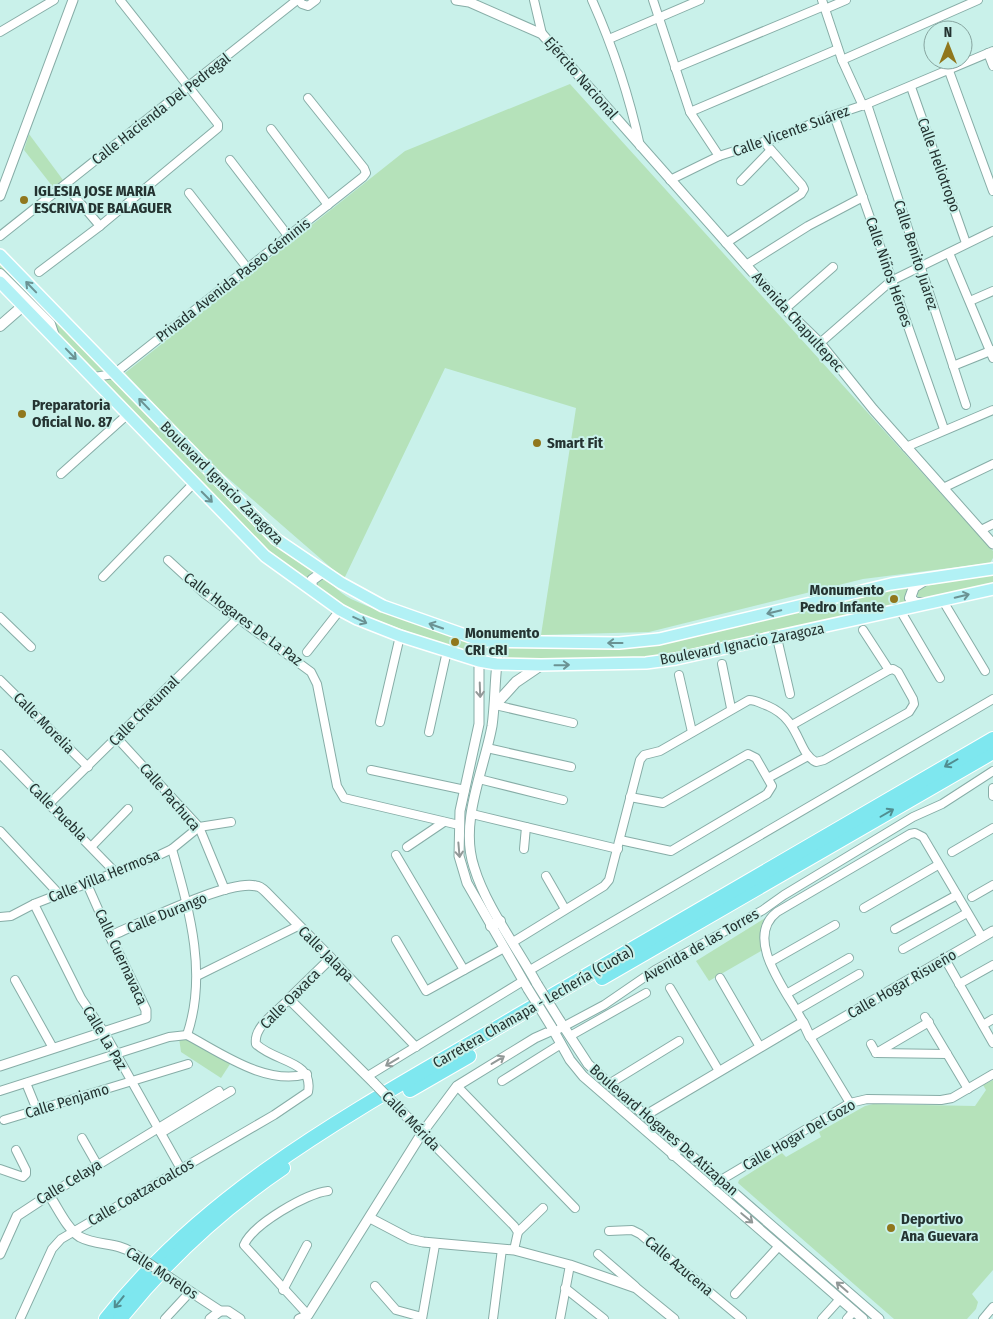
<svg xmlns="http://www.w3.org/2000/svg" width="993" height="1319" font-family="'Fira Sans Condensed',sans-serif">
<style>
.green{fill:#b5e2ba}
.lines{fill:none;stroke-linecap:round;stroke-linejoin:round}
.minor-casing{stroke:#87ada7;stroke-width:10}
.tertiary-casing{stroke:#87ada7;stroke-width:11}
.secondary-casing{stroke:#87ada7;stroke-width:12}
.primary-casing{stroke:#fff;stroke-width:14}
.motorway-casing{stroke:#fff;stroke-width:16}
.minor{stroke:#fff;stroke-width:8}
.tertiary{stroke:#fff;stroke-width:9}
.secondary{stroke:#fff;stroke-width:10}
.primary{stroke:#b2f1f5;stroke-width:11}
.motorway{stroke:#7ee7ef;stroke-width:14}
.tertiary-bridge-casing{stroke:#87ada7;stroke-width:11;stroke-linecap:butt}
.tertiary-bridge{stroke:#fff;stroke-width:9}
.oneway{stroke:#6b9293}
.oneway2{stroke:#929998}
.oneway3{stroke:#518d90}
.poi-dot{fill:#90771d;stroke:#c9f1ea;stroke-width:2}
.labels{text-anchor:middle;stroke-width:4;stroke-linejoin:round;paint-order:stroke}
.street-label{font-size:15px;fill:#243331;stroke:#c9f1ea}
.poi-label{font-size:15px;font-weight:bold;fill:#243331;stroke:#c9f1ea;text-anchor:start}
</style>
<rect width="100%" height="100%" fill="#c9f1ea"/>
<g class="green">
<polygon points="570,84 993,551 993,558 990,563 863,579 649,632 541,635 576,408 445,368 344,579 207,460 125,373 405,151"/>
<polygon points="29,134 63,180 53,187 24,150"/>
<polygon points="0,257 109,371 98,373 57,334 0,270"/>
<polygon points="114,375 179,445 318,571 311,573 307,583 275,559 102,380"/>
<path d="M318,574C330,581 338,592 351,599C390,618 434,625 474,643V649L467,653L349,610L313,586Z"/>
<polygon points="993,574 993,587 924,601 919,599 917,594 919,587"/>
<polygon points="908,586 906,597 911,604 660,659 508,662 503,655 506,646 578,646 748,620"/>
<polygon points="767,917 761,951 709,981 696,961"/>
<polygon points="187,1036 232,1061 221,1078 181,1052 179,1038"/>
<polygon points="993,1080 993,1270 972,1294 978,1302 976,1309 967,1319 894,1319 738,1183 739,1180 782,1153 786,1157 821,1137 819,1132 865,1106 873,1104 975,1106 986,1090 983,1085"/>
</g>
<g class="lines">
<g class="minor-casing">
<g id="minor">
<polyline points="299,0 302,4 308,6 316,0"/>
<polyline points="534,0 542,34"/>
<path d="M592,0C613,47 629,95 640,146"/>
<polyline points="653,0 690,112 719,156"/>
<polyline points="822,0 842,60 863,106"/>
<polyline points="825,9 846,0"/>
<polyline points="0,32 54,0"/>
<polyline points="609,39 700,0"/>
<polyline points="988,53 993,66"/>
<polyline points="842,60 978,0"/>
<polyline points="675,68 824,6"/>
<polyline points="949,71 993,191"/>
<polyline points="911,87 966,243"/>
<polyline points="867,104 966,405"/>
<polyline points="690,112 838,49"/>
<polyline points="834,115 944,429"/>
<polyline points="271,129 328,205"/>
<polyline points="230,160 289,237"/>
<polyline points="670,180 719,156 776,138 834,115 867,104 993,51"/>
<polyline points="741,181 771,150"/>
<polyline points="65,185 100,226"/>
<polyline points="189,193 248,269"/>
<polyline points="0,236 297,0"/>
<polyline points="726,243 801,194 804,189 802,185 764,142"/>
<polyline points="949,253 993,358"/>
<polyline points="746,265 808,226 863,197"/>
<polyline points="39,272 100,226 218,128 218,124 120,0"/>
<polyline points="970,301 993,291"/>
<polyline points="785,309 833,267"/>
<polyline points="820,343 891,281 993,231"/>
<polyline points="953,366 993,350"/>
<polyline points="94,377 114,374 363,177 366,173 364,168 308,98"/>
<polyline points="906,447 993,410"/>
<polyline points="61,474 128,414"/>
<polyline points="943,488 993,464"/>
<polyline points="981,530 993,524"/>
<polyline points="168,560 205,594 311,672 317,684 337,786 344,798 459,825"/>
<polyline points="103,577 193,484"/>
<polyline points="943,601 985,671"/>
<polyline points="900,610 940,678"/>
<polyline points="0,617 31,647"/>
<polyline points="777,638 790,694"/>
<polyline points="307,652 340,610"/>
<polyline points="722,664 731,708"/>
<polyline points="679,675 692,732"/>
<polyline points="0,680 88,767"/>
<polyline points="495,705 573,723"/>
<polyline points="380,722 400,636"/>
<polyline points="792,725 889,670"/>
<polyline points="429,732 447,651"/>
<polyline points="117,738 199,827 225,890"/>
<polyline points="487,748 571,767"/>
<polyline points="0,754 115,872"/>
<polyline points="371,770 465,790"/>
<polyline points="768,778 808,756"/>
<polyline points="479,779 563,800"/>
<polyline points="993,788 993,796"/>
<polyline points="49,804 239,617"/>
<polyline points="472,814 618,849"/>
<polyline points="0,831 59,894"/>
<polyline points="620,840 671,851 767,794 772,786 756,758 748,754 663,803 630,797"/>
<polyline points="92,846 128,809"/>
<polyline points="407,847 444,822"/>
<path d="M172,849C189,910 208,973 187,1035"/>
<polyline points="524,849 526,827"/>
<polyline points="952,852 993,828"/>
<polyline points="396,855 464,970"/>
<polyline points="546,876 565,909"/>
<polyline points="87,884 110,936"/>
<polyline points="972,897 993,885"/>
<polyline points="34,904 81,998 104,1032 181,1169"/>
<polyline points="864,908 938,865"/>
<polyline points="0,917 11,916 34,904 155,857 172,849 199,827 231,822"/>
<polyline points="895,929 957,895"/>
<polyline points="396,940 426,991 504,948"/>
<path d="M513,942L604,886L609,880L640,760L644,755L660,751L749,700C756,700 762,704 768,706C801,720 797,753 816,762L824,760L909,712L914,704L913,699L898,672L893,669L889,670L863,630"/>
<polyline points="903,949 967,913"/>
<polyline points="331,958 416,1047"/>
<polyline points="945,959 993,1043"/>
<polyline points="770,962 835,925"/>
<polyline points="530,970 993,699"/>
<polyline points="197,976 298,926"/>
<polyline points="720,978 760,1047"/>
<polyline points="15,980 53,1048"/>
<polyline points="959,984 993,965"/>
<polyline points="670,988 719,1071"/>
<polyline points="788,993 849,958"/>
<polyline points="797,1010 859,974"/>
<polyline points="925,1017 968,1089"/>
<path d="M803,1022C789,994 742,939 777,912L910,834L915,833L923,837L982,937"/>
<polyline points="983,1025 993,1019"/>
<polyline points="559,1029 604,1005 655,970 763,910 784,895 913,817 942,804 993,771"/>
<path d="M187,1035C221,1053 266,1086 307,1074"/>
<polyline points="570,1036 646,993"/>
<polyline points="810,1037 850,1103"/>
<polyline points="871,1044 876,1053"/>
<polyline points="878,1052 929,1022"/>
<polyline points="876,1053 947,1054"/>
<polyline points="368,1076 523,981"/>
<polyline points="502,1081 561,1044"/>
<polyline points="26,1083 37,1110"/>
<polyline points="609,1084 679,1041"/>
<polyline points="457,1086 575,1208"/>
<polyline points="0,1091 169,1037 187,1035"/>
<polyline points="4,1120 188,1064"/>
<polyline points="161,1133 231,1091"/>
<polyline points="422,1133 514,1226 518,1232 514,1250"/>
<polyline points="82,1138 98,1166"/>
<polyline points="0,1169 23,1177 26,1174 26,1170 16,1150"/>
<polyline points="721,1180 850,1103 867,1099 941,1100 952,1098 993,1074"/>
<polyline points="49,1195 219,1091"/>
<polyline points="609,1231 632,1230 640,1234 742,1319"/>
<polyline points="518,1232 543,1208"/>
<polyline points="598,1254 635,1286"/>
<polyline points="375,1286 396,1310 422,1317"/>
<polyline points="565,1288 604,1319"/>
<polyline points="283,1290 307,1245"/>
<polyline points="735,1294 779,1246"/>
<path d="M308,1315L244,1245C253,1224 307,1193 328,1191"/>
<path d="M20,1319L52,1249L61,1239L274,1115L308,1092C314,1060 276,1063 256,1044C253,1026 278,1011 289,999"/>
<polyline points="165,1319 190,1292"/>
<polyline points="422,1319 435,1245"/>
<polyline points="493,1319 502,1249"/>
<polyline points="560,1319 570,1265"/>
<polyline points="822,1319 840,1299"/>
<polyline points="847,1319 854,1311"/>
<polyline points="983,1319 993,1307"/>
</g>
</g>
<g class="tertiary-casing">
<g id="tertiary">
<polyline points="456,0 469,2 542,34 785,309 820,343 873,409 993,544"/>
<polyline points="0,196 73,0"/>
<polyline points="482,641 479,661 479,724 460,811 459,856 467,883 528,989"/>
<path d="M500,643C494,671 496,698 492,726C484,770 459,822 474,867C486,907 517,947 537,984"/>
<polyline points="560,1021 588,1064 609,1084 879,1319"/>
<polyline points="551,1026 570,1060 583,1076 863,1319"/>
<path d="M0,1066L146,1018V1010L110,936C140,924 228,879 256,886C260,886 263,889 266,892L331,958L289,999L374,1083"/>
<polyline points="646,1115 803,1022 810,1037 993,931"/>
<polyline points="408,1118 422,1133"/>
<polyline points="370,1218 410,1239 423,1242 514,1250 570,1265 636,1288 674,1319"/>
<path d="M0,1254L17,1216L49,1195C58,1208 67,1229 80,1237C97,1246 117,1242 133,1253"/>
<polyline points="188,1290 220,1311 228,1311 240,1319"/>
<polyline points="210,1319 220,1311"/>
<polyline points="299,1319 308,1315 422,1133 457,1086 535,1038 553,1030"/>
</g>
</g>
<g class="secondary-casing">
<g id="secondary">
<polyline points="0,274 50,324 54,336"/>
<polyline points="0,326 24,305"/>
<polyline points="925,580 914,587 910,598 916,603 927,603"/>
<polyline points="314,592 311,588 312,580 323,572"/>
<polyline points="495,705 516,682 541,665"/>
<polyline points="491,926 500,921"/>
<polyline points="673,1155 680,1146"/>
</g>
</g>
<g class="primary-casing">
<g id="primary">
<polyline points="0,255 276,539 341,583 383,606 482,641 619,643 659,639 891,584 993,569"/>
<polyline points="0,282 265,556 340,610 357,619 400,636 479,661 496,664 541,665 646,663 676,659 993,589"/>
</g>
</g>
<g class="motorway-casing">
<g id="motorway">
<polyline points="602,978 993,752"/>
<polyline points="410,1090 469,1056"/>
<path d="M106,1319C213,1182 370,1103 517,1016C675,923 834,831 993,739"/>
<path d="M120,1319C166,1261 221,1210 283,1168"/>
</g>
</g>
<use href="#minor" class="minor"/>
<use href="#tertiary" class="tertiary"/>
<use href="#secondary" class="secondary"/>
<use href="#primary" class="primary"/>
<use href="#motorway" class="motorway"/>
<g class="tertiary-bridge-casing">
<g id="tertiary-bridge">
<polyline points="537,984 560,1021"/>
<polyline points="528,989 551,1026"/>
<polyline points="374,1083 408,1118"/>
<polyline points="133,1253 188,1290"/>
</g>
</g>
<use href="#tertiary-bridge" class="tertiary-bridge"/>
</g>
<defs><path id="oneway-shaft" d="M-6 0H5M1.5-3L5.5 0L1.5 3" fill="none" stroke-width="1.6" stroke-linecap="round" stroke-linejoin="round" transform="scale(1.25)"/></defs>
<g class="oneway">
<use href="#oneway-shaft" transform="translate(31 287) rotate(-134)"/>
<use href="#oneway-shaft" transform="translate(71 354) rotate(46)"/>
<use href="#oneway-shaft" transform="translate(144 404) rotate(-134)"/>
<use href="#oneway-shaft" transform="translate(207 497) rotate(45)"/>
<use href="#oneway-shaft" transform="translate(962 596) rotate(-13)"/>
<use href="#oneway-shaft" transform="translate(774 612) rotate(166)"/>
<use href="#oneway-shaft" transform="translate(360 620) rotate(25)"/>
<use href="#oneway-shaft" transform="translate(436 626) rotate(-161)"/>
<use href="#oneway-shaft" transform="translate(615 643) rotate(180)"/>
<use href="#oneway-shaft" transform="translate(562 665) rotate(-1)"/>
</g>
<g class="oneway2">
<use href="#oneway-shaft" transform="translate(480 690) rotate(88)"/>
<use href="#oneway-shaft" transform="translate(459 850) rotate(85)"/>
<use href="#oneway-shaft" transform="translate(498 1060) rotate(-31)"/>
<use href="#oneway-shaft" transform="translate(392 1062) rotate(149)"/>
<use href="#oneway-shaft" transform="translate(747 1218) rotate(40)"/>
<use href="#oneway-shaft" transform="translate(842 1287) rotate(-139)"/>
</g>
<g class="oneway3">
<use href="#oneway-shaft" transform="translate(951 763) rotate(150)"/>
<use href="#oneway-shaft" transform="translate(887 813) rotate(-30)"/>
<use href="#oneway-shaft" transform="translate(119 1302) rotate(129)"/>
</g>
<g class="poi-dot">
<circle cx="24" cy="200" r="5"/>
<circle cx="22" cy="414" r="5"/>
<circle cx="537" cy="443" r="5"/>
<circle cx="894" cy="599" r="5"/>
<circle cx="455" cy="642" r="5"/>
<circle cx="891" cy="1228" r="5"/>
</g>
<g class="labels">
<g class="street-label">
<text transform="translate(581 78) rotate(49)" y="5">Ejército Nacional</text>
<text transform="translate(161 109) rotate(-38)" y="5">Calle Hacienda Del Pedregal</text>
<text transform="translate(791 131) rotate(-20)" y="5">Calle Vicente Suárez</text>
<text transform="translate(939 165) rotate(70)" y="5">Calle Heliotropo</text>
<text transform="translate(916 255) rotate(72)" y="5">Calle Benito Juárez</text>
<text transform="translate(889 272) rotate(71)" y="5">Calle Niños Héroes</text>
<text transform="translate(233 280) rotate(-38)" y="5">Privada Avenida Paseo Géminis</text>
<text transform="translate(798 322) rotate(48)" y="5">Avenida Chapultepec</text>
<text transform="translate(222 483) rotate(45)" y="5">Boulevard Ignacio Zaragoza</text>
<text transform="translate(243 619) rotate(37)" y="5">Calle Hogares De La Paz</text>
<text transform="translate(742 644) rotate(-11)" y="5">Boulevard Ignacio Zaragoza</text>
<text transform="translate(144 711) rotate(-45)" y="5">Calle Chetumal</text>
<text transform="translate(44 723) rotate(45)" y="5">Calle Morelia</text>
<text transform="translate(170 797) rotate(49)" y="5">Calle Pachuca</text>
<text transform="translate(58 812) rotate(45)" y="5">Calle Puebla</text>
<text transform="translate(104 876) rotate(-22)" y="5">Calle Villa Hermosa</text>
<text transform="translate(167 913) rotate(-22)" y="5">Calle Durango</text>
<text transform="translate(701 945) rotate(-30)" y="5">Avenida de las Torres</text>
<text transform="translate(326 954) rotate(45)" y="5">Calle Jalapa</text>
<text transform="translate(121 957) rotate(65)" y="5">Calle Cuernavaca</text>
<text transform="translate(902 984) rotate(-30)" y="5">Calle Hogar Risueño</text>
<text transform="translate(290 999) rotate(-45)" y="5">Calle Oaxaca</text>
<text transform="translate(533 1007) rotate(-30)" y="5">Carretera Chamapa - Lechería (Cuota)</text>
<text transform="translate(105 1038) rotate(59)" y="5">Calle La Paz</text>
<text transform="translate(67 1101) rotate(-17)" y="5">Calle Penjamo</text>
<text transform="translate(411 1121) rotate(46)" y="5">Calle Mérida</text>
<text transform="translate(664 1130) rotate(41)" y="5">Boulevard Hogares De Atizapan</text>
<text transform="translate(799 1135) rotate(-30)" y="5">Calle Hogar Del Gozo</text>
<text transform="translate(69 1182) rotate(-31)" y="5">Calle Celaya</text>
<text transform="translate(141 1192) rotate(-30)" y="5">Calle Coatzacoalcos</text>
<text transform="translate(679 1266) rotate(40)" y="5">Calle Azucena</text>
<text transform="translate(162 1273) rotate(33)" y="5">Calle Morelos</text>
</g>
<g class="poi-label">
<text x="34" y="196">IGLESIA JOSE MARIA<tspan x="34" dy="17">ESCRIVA DE BALAGUER</tspan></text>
<text x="32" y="410">Preparatoria<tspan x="32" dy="17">Oficial No. 87</tspan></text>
<text x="547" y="448">Smart Fit</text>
<text x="884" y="595" text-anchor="end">Monumento<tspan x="884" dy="17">Pedro Infante</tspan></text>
<text x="465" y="638">Monumento<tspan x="465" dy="17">CRI cRI</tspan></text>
<text x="901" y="1224">Deportivo<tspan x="901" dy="17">Ana Guevara</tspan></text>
</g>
</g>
<g transform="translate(948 45)"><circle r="24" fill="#c9f1ea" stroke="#87a5a0"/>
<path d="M0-4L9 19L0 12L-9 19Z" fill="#90771d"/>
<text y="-8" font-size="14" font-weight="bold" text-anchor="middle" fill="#243331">N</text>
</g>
</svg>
